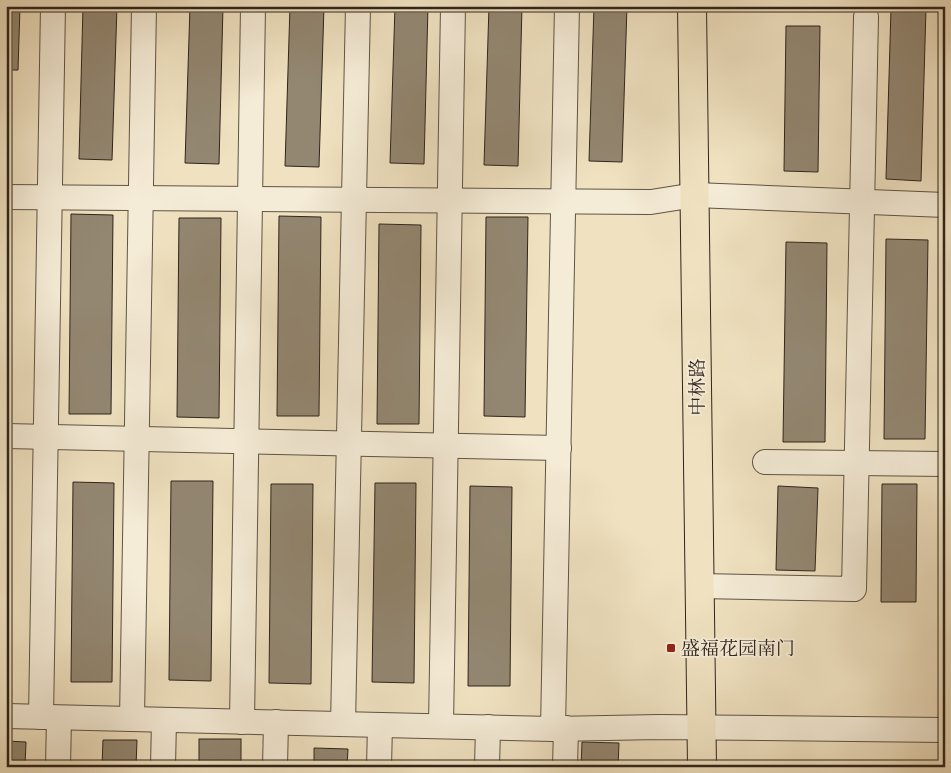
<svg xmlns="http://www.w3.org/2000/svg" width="951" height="773" font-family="'IM FELL DW Pica','Noto Serif SC',serif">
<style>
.building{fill:#938772;stroke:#2f241d}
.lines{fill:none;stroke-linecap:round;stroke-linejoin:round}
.minor-casing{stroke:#5f5446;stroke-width:26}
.major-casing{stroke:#2f241d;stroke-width:30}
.minor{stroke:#f5ecd7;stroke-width:24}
.major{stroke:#f0e2c1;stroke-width:28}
.poi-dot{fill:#8f2418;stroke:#f5ecd7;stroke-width:2}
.labels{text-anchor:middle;stroke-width:4;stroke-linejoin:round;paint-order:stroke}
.street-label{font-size:19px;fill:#2f241d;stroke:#f5ecd7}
.poi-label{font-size:19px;fill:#2f241d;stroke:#f5ecd7;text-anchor:start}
</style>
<rect width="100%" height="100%" fill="#f0e2c1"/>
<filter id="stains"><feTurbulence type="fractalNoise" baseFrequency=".004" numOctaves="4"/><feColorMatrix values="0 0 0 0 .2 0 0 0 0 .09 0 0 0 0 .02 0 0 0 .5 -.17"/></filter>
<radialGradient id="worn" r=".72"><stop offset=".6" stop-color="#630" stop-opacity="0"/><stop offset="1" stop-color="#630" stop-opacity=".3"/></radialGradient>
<g class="building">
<polygon points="6,6 20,6 18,70 6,70"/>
<polygon points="83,6 117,6 112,160 79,159"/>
<polygon points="190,6 223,6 219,164 185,163"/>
<polygon points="290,6 324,6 319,167 285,166"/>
<polygon points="395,6 428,6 424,164 390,163"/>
<polygon points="489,6 522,6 518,166 484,165"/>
<polygon points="594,6 627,6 622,162 589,161"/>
<polygon points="891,9 926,9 921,181 886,179"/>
<polygon points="786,26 820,26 818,172 784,171"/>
<polygon points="71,214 113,215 111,414 69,414"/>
<polygon points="279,216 321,217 319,416 277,416"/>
<polygon points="486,217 528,217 525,417 484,416"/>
<polygon points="179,218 221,218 219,418 177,417"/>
<polygon points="379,224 421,225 419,424 377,424"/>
<polygon points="886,239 928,240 925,439 884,439"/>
<polygon points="786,242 827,243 825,442 783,442"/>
<polygon points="171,481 213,481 211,681 169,680"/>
<polygon points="73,482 114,483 112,682 71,682"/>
<polygon points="375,483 416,483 414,683 372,682"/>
<polygon points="271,484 313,484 311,684 269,683"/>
<polygon points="882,484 917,484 916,602 881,602"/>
<polygon points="470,486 512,487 510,686 468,686"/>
<polygon points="778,486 818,488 815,571 776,570"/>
<rect x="199" y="739" width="42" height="28"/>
<polygon points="103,740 137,740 136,767 102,767"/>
<polygon points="6,741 26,742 25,767 6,767"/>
<polygon points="582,742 619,743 618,767 581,767"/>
<polygon points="314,748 348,749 347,767 314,767"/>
</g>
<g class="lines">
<g class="minor-casing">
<g id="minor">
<polyline points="6,197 651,202 695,195 945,205"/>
<polyline points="6,436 559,448"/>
<polyline points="765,462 945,464"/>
<polyline points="699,586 854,589 866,17"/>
<polyline points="6,716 553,729 659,727 945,730"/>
<polyline points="41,717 53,6"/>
<polyline points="132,719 144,6"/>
<polyline points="242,722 253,6"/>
<polyline points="343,724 358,6"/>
<polyline points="441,726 453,6"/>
<polyline points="553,729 567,6"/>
<polyline points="58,767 59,718"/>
<polyline points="163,767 164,720"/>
<polyline points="275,767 276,722"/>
<polyline points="379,767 380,725"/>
<polyline points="487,767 488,727"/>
<polyline points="565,767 566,728"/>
</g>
</g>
<g class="major-casing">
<polyline id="major" points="692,6 702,767"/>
</g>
<use href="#minor" class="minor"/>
<use href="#major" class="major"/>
</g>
<rect class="poi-dot" x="666" y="643" width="10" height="10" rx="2.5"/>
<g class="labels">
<g class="street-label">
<text transform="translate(697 387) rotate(-90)" y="7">中林路</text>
</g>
<g class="poi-label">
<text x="681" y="655">盛福花园南门</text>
</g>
</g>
<rect width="951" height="773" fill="none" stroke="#f0e2c1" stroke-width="25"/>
<rect x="8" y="8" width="936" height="758" fill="none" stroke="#2f241d" stroke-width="2.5"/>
<rect x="12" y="12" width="926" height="748" fill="none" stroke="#2f241d"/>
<rect width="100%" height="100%" filter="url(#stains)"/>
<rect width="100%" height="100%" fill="url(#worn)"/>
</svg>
